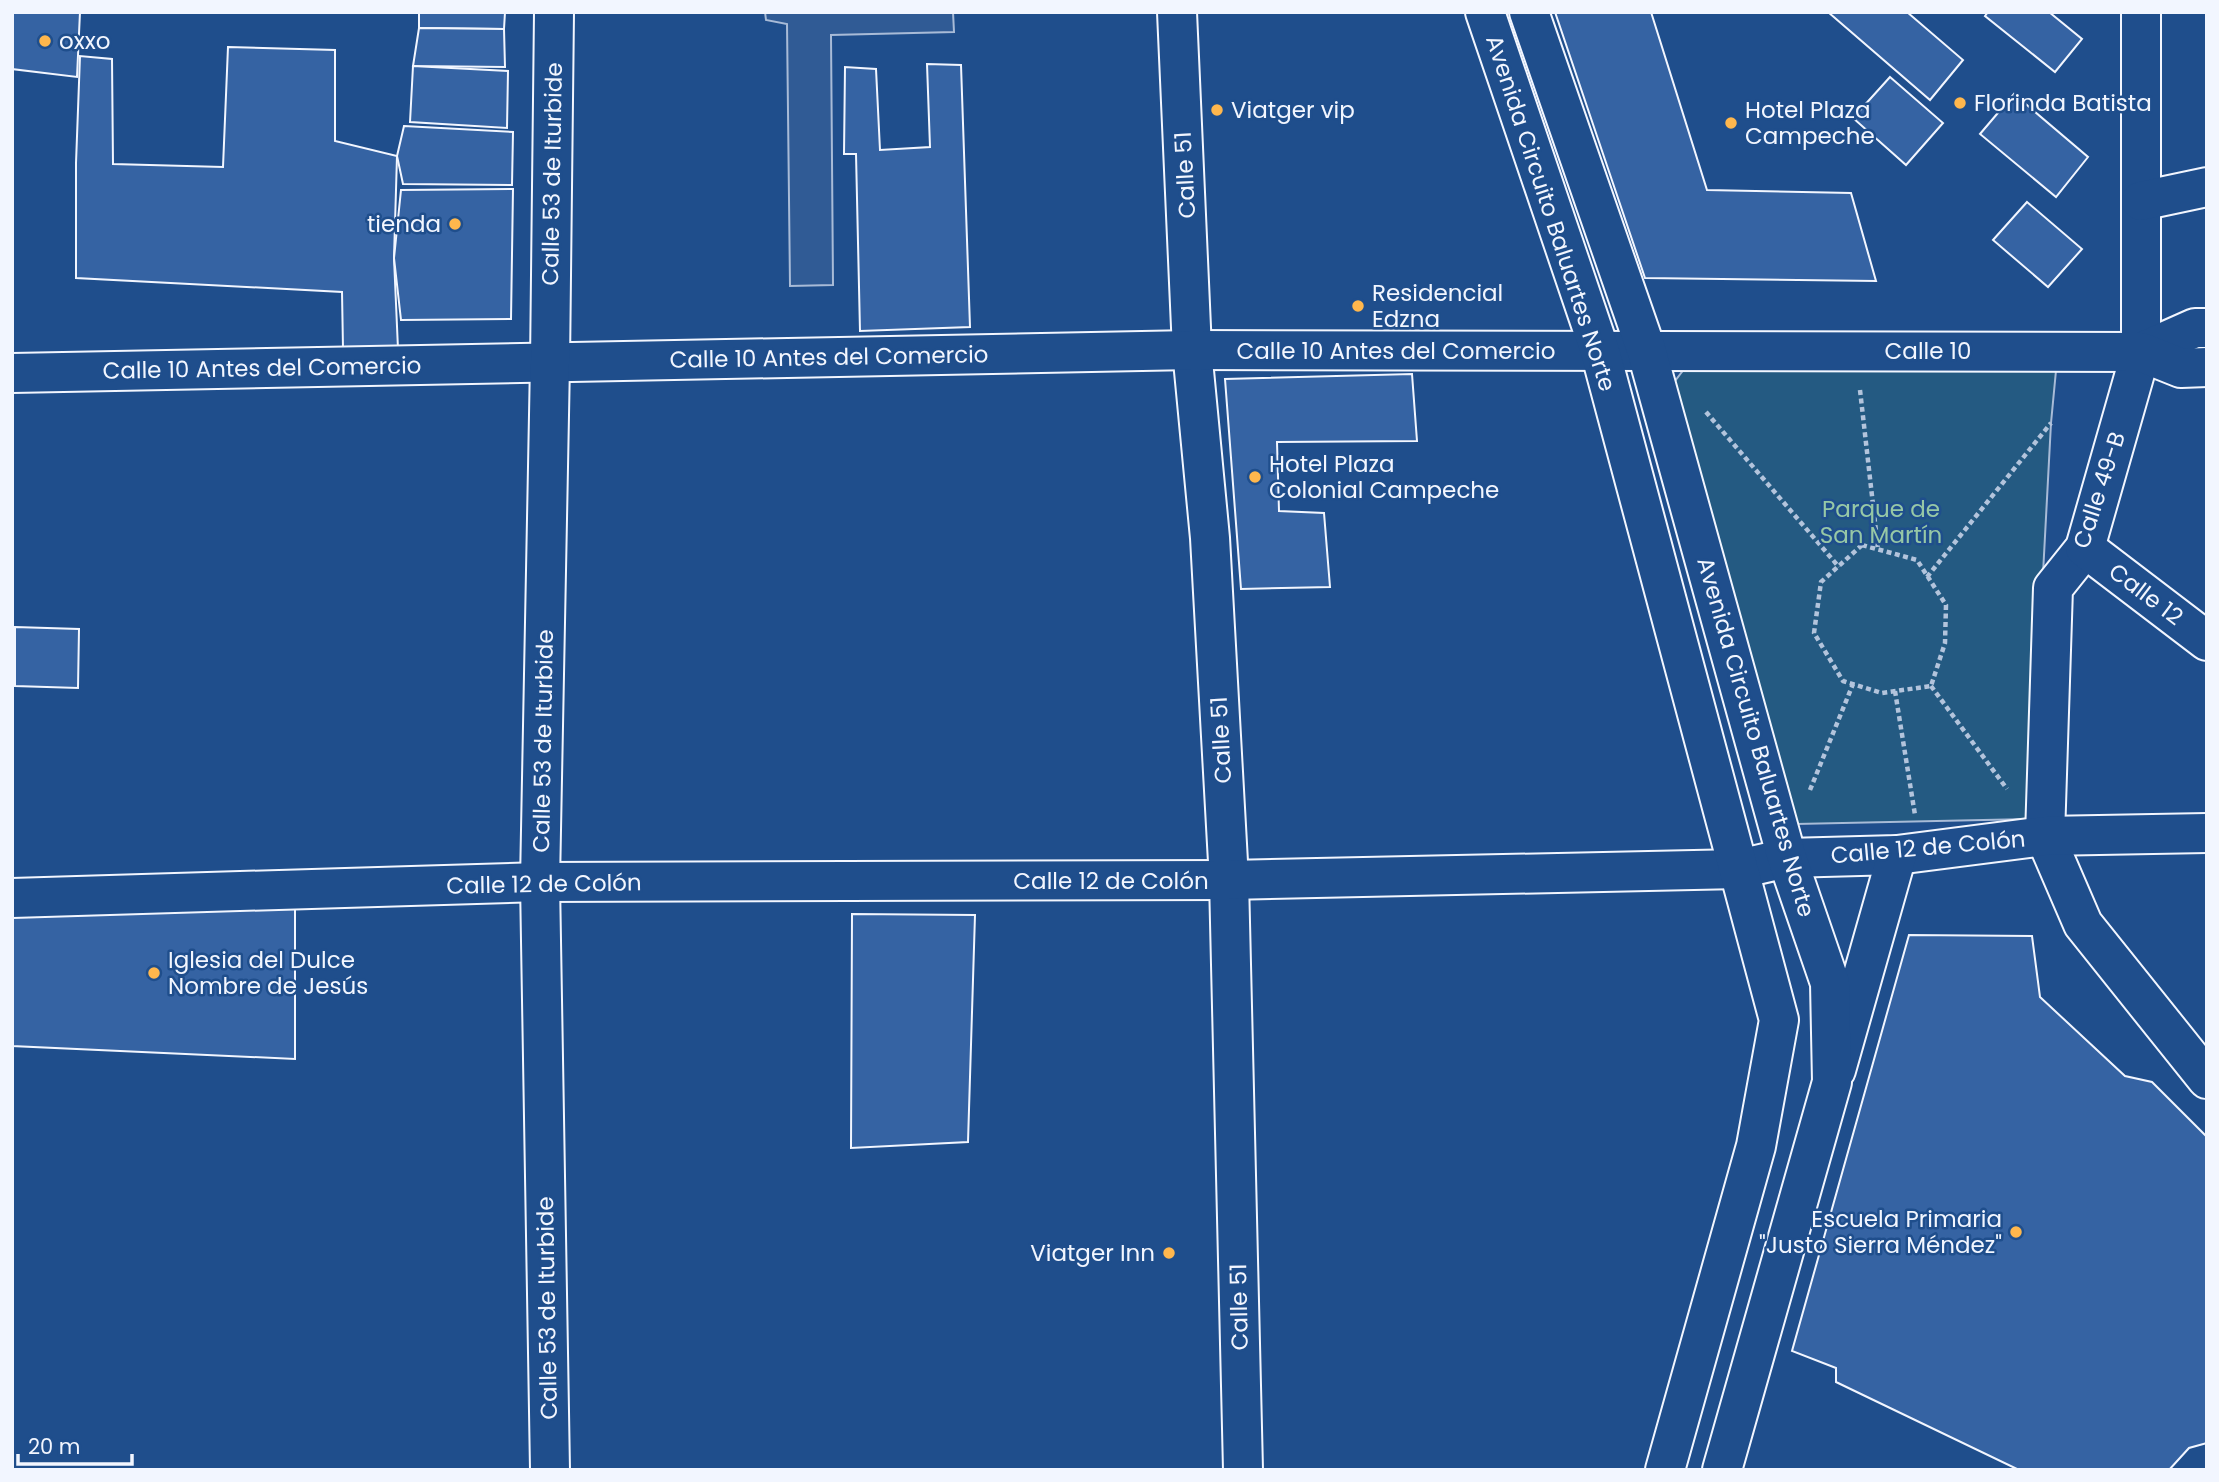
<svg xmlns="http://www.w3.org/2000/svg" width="2219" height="1482" font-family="Poppins,sans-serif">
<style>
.green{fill:#245a82;stroke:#a8bbd7;stroke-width:2}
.parking{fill:#305b95;stroke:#a8bbd7;stroke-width:2}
.building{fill:#3563a3;stroke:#f2f6ff;stroke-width:2}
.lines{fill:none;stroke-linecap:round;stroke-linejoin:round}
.minor-casing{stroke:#f2f6ff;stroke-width:42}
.major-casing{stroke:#f2f6ff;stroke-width:42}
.path{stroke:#b3c4dc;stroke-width:4.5;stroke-dasharray:5 3.5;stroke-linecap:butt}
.minor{stroke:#1f4e8c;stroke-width:38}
.major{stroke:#1f4e8c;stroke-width:38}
.poi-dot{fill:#ffb74d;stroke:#1f4e8c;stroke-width:2.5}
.labels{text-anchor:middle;stroke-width:5;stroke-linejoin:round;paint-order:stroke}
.poi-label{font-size:23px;fill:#f2f6ff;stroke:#1f4e8c;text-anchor:start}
.street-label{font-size:23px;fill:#f2f6ff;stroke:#1f4e8c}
.park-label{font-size:23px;fill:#97c8a6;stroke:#1f4e8c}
</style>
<rect width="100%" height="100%" fill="#1f4e8c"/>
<polygon class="green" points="2057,360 2051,423 2030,819 1796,824 1672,385 1688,364"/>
<polygon class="parking" points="765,12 953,12 954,32 831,35 833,285 790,286 787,24 766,20"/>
<g class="building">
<polygon points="12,12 80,12 77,77 12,69"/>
<polygon points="419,12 505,12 504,29 419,28"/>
<polygon points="1555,12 1651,12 1707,190 1851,193 1876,281 1645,278"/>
<polygon points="1828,12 1907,12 1963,60 1930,100"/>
<polygon points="1988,12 2049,12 2082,39 2055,72 1985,16"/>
<polygon points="419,28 504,29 505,67 413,66"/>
<polygon points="228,47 335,50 335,141 397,156 394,258 398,349 343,349 342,292 76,278 76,163 80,56 112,59 113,164 223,167"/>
<polygon points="927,64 961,65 970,327 860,331 856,154 844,154 845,67 876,69 880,150 930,147"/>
<polygon points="413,66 508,71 507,128 410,122"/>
<polygon points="1890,77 1943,123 1906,165 1853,118"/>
<polygon points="2014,94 2088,157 2056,197 1980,134"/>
<polygon points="404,126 513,132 512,185 403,184 397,156"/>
<polygon points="513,189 511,319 401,320 394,258 401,190"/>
<polygon points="2027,202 2082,249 2048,287 1993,240"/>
<polygon points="1412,374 1417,441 1277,442 1279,511 1324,513 1330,587 1241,589 1225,379"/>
<polygon points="15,627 79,629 78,688 15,686"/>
<polygon points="295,891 295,1059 12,1046 12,900"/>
<polygon points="852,914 975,915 968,1142 851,1148"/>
<polygon points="1909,935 2032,936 2040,997 2125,1076 2152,1082 2207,1137 2207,1443 2189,1448 2169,1470 2019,1470 1836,1382 1836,1368 1792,1351"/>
</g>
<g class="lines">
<g class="minor-casing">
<g id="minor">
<polyline points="1177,12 1192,350 1210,538 1229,880 1243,1470"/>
<polyline points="2141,12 2141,352 2085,548 2053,588 2045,836 2083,924 2207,1079"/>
<polyline points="2141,201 2207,187"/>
<polyline points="2141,352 2195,328 2207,328"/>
<polyline points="12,373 1192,350 2141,352 2181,368 2207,367"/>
<polyline points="2085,548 2207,641"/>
<polyline points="12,898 540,882 1229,880 1739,869 1787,858 1897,855 2045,836 2207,833"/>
<polyline points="1836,1070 1897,855"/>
<polyline points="550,1470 540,882 550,363 554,12"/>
</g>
</g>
<g class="major-casing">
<g id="major">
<polyline points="1485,12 1600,351 1779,1020 1756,1146 1665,1470"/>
<polyline points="1529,12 1646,349 1787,858 1830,983 1832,1082 1722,1470"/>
</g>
</g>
<g class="path">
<polyline points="1860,390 1878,549"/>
<polyline points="1706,412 1839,567"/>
<polygon points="1862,545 1917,560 1946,605 1945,643 1931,686 1882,693 1843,681 1814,633 1821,582"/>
<polyline points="1927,577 2051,423"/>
<polyline points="1931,686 2007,789"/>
<polyline points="1895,691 1915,815"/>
<polyline points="1810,790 1853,684"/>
</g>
<use href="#minor" class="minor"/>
<use href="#major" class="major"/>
</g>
<g class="poi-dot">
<circle cx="45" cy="41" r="7"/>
<circle cx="1960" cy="103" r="7"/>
<circle cx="1217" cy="110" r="7"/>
<circle cx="1731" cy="123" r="7"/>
<circle cx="455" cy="224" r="7"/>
<circle cx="1358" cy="306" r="7"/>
<circle cx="1255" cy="477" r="7"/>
<circle cx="154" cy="973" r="7"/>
<circle cx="2016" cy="1232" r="7"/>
<circle cx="1169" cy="1253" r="7"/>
</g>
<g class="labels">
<g class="poi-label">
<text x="59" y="49">oxxo</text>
<text x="1974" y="111">Florinda Batista</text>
<text x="1231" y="118">Viatger vip</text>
<text x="1745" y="118">Hotel Plaza<tspan x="1745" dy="26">Campeche</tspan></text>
<text x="441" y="232" text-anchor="end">tienda</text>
<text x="1372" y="301">Residencial<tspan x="1372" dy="26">Edzna</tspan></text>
<text x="1269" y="472">Hotel Plaza<tspan x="1269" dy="26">Colonial Campeche</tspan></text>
<text x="168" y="968">Iglesia del Dulce<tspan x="168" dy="26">Nombre de Jesús</tspan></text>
<text x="2002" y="1227" text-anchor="end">Escuela Primaria<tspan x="2002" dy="26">"Justo Sierra Méndez"</tspan></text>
<text x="1155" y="1261" text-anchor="end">Viatger Inn</text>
</g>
<g class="street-label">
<text transform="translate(552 174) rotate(-89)" y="8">Calle 53 de Iturbide</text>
<text transform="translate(1185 175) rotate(-93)" y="8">Calle 51</text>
<text transform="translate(1551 213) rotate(72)" y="8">Avenida Circuito Baluartes Norte</text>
<text x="1396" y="359">Calle 10 Antes del Comercio</text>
<text x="1928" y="359">Calle 10</text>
<text transform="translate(829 357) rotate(-1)" y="8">Calle 10 Antes del Comercio</text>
<text transform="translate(262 368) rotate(-1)" y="8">Calle 10 Antes del Comercio</text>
<text transform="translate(2099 490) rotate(-72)" y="8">Calle 49-B</text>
<text transform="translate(2146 594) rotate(37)" y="8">Calle 12</text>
<text transform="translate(1756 737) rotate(74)" y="8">Avenida Circuito Baluartes Norte</text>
<text transform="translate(1221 740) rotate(-93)" y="8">Calle 51</text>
<text transform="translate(543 741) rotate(-89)" y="8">Calle 53 de Iturbide</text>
<text transform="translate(1928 847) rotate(-5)" y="8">Calle 12 de Colón</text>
<text x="1111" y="889">Calle 12 de Colón</text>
<text transform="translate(544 884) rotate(-1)" y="8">Calle 12 de Colón</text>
<text transform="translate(1239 1307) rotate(-91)" y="8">Calle 51</text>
<text transform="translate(547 1308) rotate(-91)" y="8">Calle 53 de Iturbide</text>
</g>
<g class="park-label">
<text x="1881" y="517">Parque de<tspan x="1881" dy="26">San Martín</tspan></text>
</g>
</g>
<rect width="2219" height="1482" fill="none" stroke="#f2f6ff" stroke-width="28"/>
<path d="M18 1454v10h114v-10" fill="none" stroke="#f2f6ff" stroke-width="3.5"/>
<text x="28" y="1454" font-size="21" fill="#f2f6ff" stroke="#1f4e8c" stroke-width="5" paint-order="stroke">20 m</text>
</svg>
